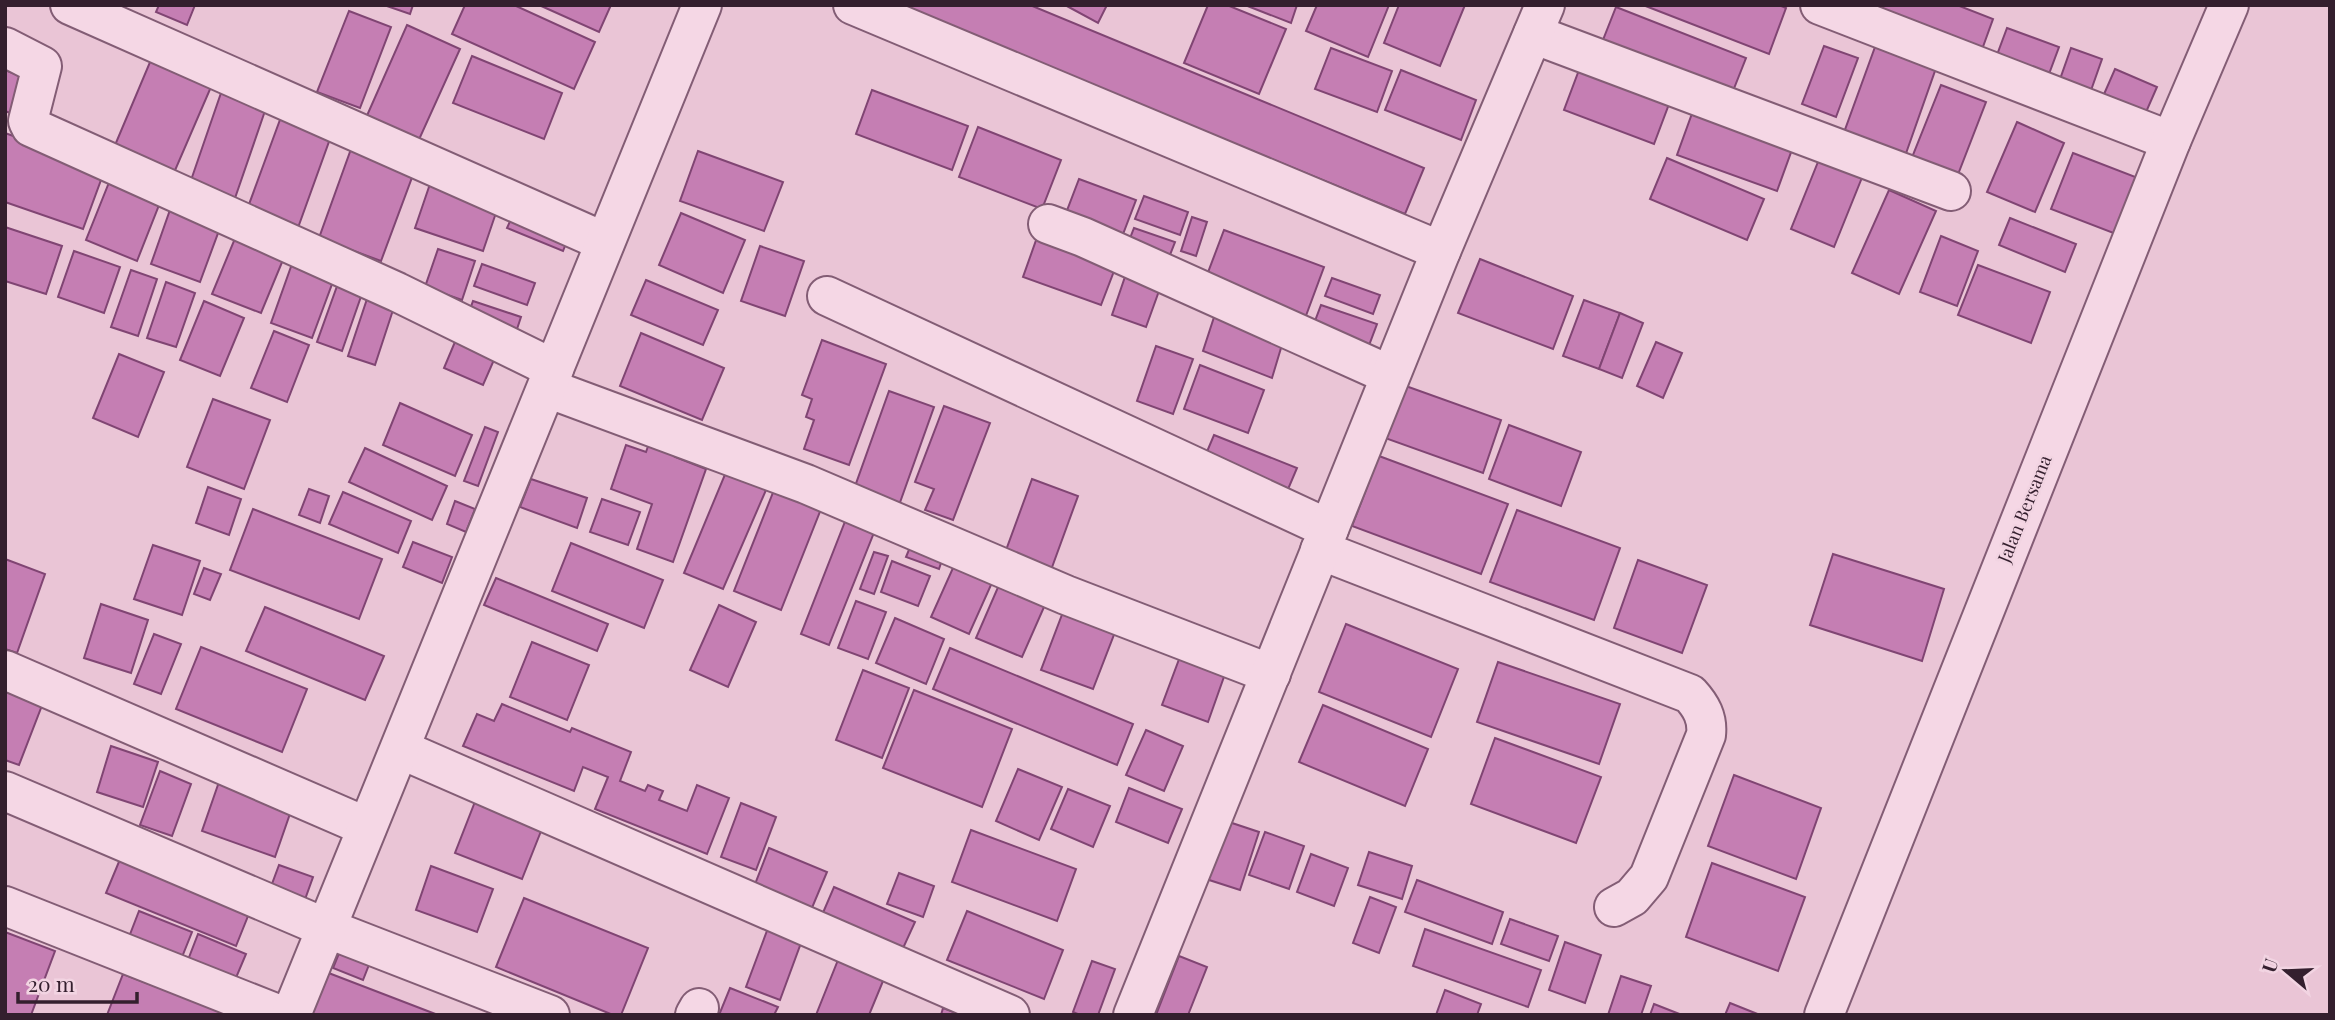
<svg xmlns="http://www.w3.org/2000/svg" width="2335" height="1020" font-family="'Playfair Display',serif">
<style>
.building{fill:#c57eb3;stroke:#804573;stroke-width:2}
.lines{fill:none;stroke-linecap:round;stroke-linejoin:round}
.minor-casing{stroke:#835d75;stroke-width:42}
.minor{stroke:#f5d7e5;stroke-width:38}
.labels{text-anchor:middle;stroke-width:5;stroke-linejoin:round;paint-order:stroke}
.street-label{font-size:18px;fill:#341f2e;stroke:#f2d4e2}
</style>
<rect width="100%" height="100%" fill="#eac5d6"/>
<g class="building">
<polygon points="159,5 195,5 187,25 156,12"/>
<polygon points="384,5 413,5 410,14"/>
<polygon points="465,5 514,5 595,42 574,89 452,34"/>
<polygon points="539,5 611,5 599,32"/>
<polygon points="899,5 1030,5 1424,168 1405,214"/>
<polygon points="1065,5 1107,5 1098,23"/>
<polygon points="1208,5 1227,5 1286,29 1259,94 1184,63"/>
<polygon points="1245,5 1297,5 1291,23"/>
<polygon points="1317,5 1389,5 1368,57 1306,31"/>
<polygon points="1399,5 1465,5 1440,66 1384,43"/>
<polygon points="1643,5 1779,5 1786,8 1769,54"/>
<polygon points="1884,5 1957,5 1993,19 1980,55 1879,18"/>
<polygon points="1616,7 1746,58 1731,96 1601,45"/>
<polygon points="349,11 391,27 360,108 317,92"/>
<polygon points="407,25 460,49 417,144 365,120"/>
<polygon points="2007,28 2059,47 2046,82 1994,63"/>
<polygon points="1824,46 1858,58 1836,117 1802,104"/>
<polygon points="1875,47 1936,68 1904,159 1842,138"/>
<polygon points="1331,48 1392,71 1377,112 1315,89"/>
<polygon points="2071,48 2102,59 2089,96 2058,85"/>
<polygon points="153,55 214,80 170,182 110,157"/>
<polygon points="472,56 562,93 544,139 453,103"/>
<polygon points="1582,62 1672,96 1654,144 1564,110"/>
<polygon points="2115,69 2157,87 2143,119 2101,101"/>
<polygon points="5,70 33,81 20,117 5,111"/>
<polygon points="1401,70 1476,100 1461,140 1385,110"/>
<polygon points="1941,85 1986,102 1957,177 1911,160"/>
<polygon points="872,90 968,126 952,170 856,134"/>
<polygon points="221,93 266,108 234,201 189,186"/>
<polygon points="1694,108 1794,144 1777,191 1677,155"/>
<polygon points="281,117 331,136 295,236 244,218"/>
<polygon points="2017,122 2064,143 2035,212 1987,192"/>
<polygon points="978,127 1061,160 1042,209 959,177"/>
<polygon points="5,133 105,169 83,229 5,202"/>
<polygon points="351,149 414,172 381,261 319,238"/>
<polygon points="698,151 783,182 764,231 680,201"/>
<polygon points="1822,152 1865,170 1834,247 1791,229"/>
<polygon points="2073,153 2138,178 2116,234 2051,209"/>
<polygon points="1667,158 1764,199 1747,240 1650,199"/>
<polygon points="1079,179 1136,200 1120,242 1063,221"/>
<polygon points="110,180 161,200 137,261 86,240"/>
<polygon points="431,181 499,204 483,251 415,228"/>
<polygon points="1889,190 1936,211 1899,294 1852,273"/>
<polygon points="1144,196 1188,212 1180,235 1135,219"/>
<polygon points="171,207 221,225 200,282 151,264"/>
<polygon points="516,208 571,231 563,251 507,228"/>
<polygon points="681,213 745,240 723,293 659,265"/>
<polygon points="1192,217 1207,222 1196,256 1181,251"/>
<polygon points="2010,218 2076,244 2065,272 1999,245"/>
<polygon points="5,227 62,246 46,294 5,281"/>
<polygon points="1134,228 1175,242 1168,260 1127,246"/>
<polygon points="1040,229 1119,258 1101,305 1023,277"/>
<polygon points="1224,230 1324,267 1304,321 1204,283"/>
<polygon points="236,236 285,255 261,313 212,294"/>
<polygon points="1941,236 1978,251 1957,306 1920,292"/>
<polygon points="760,246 804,261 785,316 741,301"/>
<polygon points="438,249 475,261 462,300 425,287"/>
<polygon points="74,251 120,267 104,313 58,297"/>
<polygon points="1480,259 1573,296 1553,349 1458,313"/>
<polygon points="293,261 335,276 312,338 271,323"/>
<polygon points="482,264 535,283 527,305 474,286"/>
<polygon points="1129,265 1164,277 1146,327 1112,315"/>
<polygon points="1978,265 2050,292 2031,343 1958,315"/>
<polygon points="131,270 157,279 138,336 111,327"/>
<polygon points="341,275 365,285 342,351 317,342"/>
<polygon points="1332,278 1380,295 1373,314 1325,296"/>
<polygon points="646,280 718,310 703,345 631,315"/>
<polygon points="166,282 195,293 176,347 147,338"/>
<polygon points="367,299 394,307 375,365 348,356"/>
<polygon points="1584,300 1620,313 1599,369 1563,356"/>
<polygon points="204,301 244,318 220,376 180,360"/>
<polygon points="473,301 521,317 516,332 468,315"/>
<polygon points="1321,305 1377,324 1368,348 1312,329"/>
<polygon points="1216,311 1284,338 1272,378 1203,351"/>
<polygon points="1620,313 1643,323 1622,378 1599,369"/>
<polygon points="274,331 309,345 287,402 251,388"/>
<polygon points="641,333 724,368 702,420 620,386"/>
<polygon points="457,337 497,353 483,385 444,368"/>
<polygon points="822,340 886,364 849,465 804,449 814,420 806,417 812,399 802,395"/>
<polygon points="1656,342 1682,353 1663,398 1637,386"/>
<polygon points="1156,346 1193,359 1173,414 1137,401"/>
<polygon points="119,354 164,372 138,437 93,418"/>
<polygon points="1200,365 1264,390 1248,433 1184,409"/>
<polygon points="1403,385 1501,420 1483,473 1385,438"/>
<polygon points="889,391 934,407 898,508 853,492"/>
<polygon points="213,399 270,420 244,489 187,467"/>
<polygon points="400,403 472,435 455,476 383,445"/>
<polygon points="944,406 990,423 953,520 925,510 934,489 915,482"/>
<polygon points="1509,425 1581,452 1561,506 1489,479"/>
<polygon points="485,427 498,432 478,486 464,481"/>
<polygon points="652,435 679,444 675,457 706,469 673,562 637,549 652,504 611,489 626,445 646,452"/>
<polygon points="1214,435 1297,468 1286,494 1203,461"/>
<polygon points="365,448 447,486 432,520 349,482"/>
<polygon points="1379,456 1508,504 1481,574 1352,526"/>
<polygon points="726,472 766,490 723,589 684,573"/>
<polygon points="531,479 587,498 577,528 520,507"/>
<polygon points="1032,479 1078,496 1051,570 1005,553"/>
<polygon points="208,487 241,499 229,535 196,523"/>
<polygon points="309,489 329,496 320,523 299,515"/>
<polygon points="774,490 821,509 781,610 734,591"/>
<polygon points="343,492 411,521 398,553 329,524"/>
<polygon points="602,499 640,512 628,545 590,532"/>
<polygon points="455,501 475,509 466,532 447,524"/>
<polygon points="253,509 382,559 359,619 230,570"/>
<polygon points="1517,510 1620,548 1594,620 1490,582"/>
<polygon points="846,519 875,530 829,645 801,634"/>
<polygon points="913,540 945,551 939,569 906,557"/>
<polygon points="413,542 452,557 442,583 403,567"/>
<polygon points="571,543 663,580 644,628 552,591"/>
<polygon points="153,545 200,561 182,615 134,599"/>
<polygon points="874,552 888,556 874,594 860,589"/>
<polygon points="1833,554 1944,589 1922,661 1810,625"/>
<polygon points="5,559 45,574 17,653 5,649"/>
<polygon points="957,559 995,576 969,634 931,617"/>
<polygon points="1638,560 1707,585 1682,653 1614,628"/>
<polygon points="892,561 930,576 918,606 881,592"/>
<polygon points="204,568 221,574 210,600 194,594"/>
<polygon points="496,578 608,624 597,651 484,605"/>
<polygon points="1002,578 1048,598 1022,657 976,638"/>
<polygon points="856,601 886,612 868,659 838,648"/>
<polygon points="101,604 148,620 131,673 84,658"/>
<polygon points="719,605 756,622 728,687 690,670"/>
<polygon points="265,607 384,656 365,700 246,651"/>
<polygon points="1063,612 1115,632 1093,689 1041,670"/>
<polygon points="895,618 944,639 926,684 876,663"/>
<polygon points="1346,624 1458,669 1431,737 1319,692"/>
<polygon points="154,634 181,644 161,694 134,684"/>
<polygon points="532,642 589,665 567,720 510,697"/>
<polygon points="201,647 307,689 282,752 176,709"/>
<polygon points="950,648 1133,724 1117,765 933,689"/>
<polygon points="1181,654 1226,671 1208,722 1162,705"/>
<polygon points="1498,662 1620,704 1599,764 1477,722"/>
<polygon points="863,670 909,688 882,758 836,740"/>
<polygon points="11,681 46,695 19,765 5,760 5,694"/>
<polygon points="914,690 1012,729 982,807 883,768"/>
<polygon points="502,704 570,732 572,728 631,752 620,781 645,791 648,785 663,791 659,800 687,811 697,785 729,798 707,854 595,809 608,777 583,767 574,791 463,746 477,714 494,721"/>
<polygon points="1323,705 1428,749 1405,806 1299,762"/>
<polygon points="1146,730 1183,746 1164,791 1126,775"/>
<polygon points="1495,738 1601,777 1576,843 1471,804"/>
<polygon points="111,746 158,762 143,807 97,792"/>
<polygon points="1018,769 1062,787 1039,840 996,821"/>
<polygon points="160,771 191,784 172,836 140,825"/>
<polygon points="1734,775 1821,808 1796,879 1708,846"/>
<polygon points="220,779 293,805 275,857 202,831"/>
<polygon points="1129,788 1182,809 1168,843 1116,822"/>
<polygon points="1068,789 1110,806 1093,847 1051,829"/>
<polygon points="478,794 545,821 522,879 455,853"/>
<polygon points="741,803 776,817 756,870 721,857"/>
<polygon points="1223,820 1259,832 1240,890 1203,878"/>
<polygon points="971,830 1076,869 1057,921 952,882"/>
<polygon points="1265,832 1304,846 1289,889 1249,875"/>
<polygon points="769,848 827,872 809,915 752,892"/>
<polygon points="123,852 252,906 236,946 106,893"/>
<polygon points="1369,852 1412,866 1402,899 1358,885"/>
<polygon points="1311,854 1348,868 1334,906 1297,892"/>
<polygon points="1712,863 1805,897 1778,971 1686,937"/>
<polygon points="279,865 313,877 303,905 269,892"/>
<polygon points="431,866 493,889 477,932 416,910"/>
<polygon points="899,873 934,886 923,917 887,904"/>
<polygon points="1417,880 1503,912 1492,944 1405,912"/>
<polygon points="834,887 915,922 899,957 819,922"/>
<polygon points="1370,897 1396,907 1379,953 1353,943"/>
<polygon points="524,898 648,948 621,1015 613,1015 496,967"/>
<polygon points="139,911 192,932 176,972 124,950"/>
<polygon points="967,911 1063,950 1044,999 947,960"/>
<polygon points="1510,919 1558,936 1549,961 1501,944"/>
<polygon points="771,920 805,932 780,1000 746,987"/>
<polygon points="1425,929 1541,970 1528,1007 1413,966"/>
<polygon points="5,932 55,951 31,1015 5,1015"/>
<polygon points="198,934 246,954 230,992 183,973"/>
<polygon points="344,941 374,952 363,980 333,968"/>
<polygon points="1565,942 1601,955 1585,1003 1549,990"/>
<polygon points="842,950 888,969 869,1015 816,1015"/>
<polygon points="1179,956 1207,967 1188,1015 1156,1015"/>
<polygon points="1092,961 1115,969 1098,1015 1080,1015 1073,1012"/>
<polygon points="326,972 438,1015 310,1015"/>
<polygon points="123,974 225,1013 224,1015 107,1015"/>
<polygon points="1621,976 1651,986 1641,1015 1608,1015"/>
<polygon points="730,988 778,1007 774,1015 719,1015"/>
<polygon points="1445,990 1481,1004 1477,1015 1436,1015"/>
<polygon points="1730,1003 1760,1015 1725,1015"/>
<polygon points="1654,1004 1682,1015 1650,1015"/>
<polygon points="943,1008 962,1015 941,1015"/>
</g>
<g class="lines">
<g class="minor-casing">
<g id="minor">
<polyline points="70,5 605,242"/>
<polyline points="853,5 1441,251"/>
<polyline points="1820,5 2171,141"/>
<polyline points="1533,34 1951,191"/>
<polyline points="5,47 42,66 28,121 31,127 397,292 554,369"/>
<polyline points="1048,224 1083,237 1390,375"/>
<polyline points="827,296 1329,529"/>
<polyline points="547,388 806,484 1066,595 1271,674"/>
<path d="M1320,550L1690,694C1701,706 1708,718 1706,735L1649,877L1632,897L1614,907"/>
<polyline points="5,670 367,827"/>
<polyline points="400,749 1010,1015"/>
<polyline points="5,791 326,928 550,1015"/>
<polyline points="5,906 280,1015"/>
<polyline points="291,1015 702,5"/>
<polyline points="695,1015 699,1008"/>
<polyline points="1133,1015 1441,251 1545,5"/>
<polyline points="1824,1015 2171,141 2229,5"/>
</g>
</g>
<use href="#minor" class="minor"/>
</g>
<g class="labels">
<g class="street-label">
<text transform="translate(2025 509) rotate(-68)" y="6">Jalan Bersama</text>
</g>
</g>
<rect width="2335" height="1020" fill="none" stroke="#341f2e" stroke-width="14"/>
<g transform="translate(2286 971) rotate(289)" stroke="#f2d4e2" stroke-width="5" paint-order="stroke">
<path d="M0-5L12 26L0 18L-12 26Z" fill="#341f2e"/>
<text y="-10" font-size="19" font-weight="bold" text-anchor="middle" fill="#341f2e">U</text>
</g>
<path d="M18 992v10h119v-10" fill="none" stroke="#341f2e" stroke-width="3.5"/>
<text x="28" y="992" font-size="21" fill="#341f2e" stroke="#f2d4e2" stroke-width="5" paint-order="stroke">20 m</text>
</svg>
